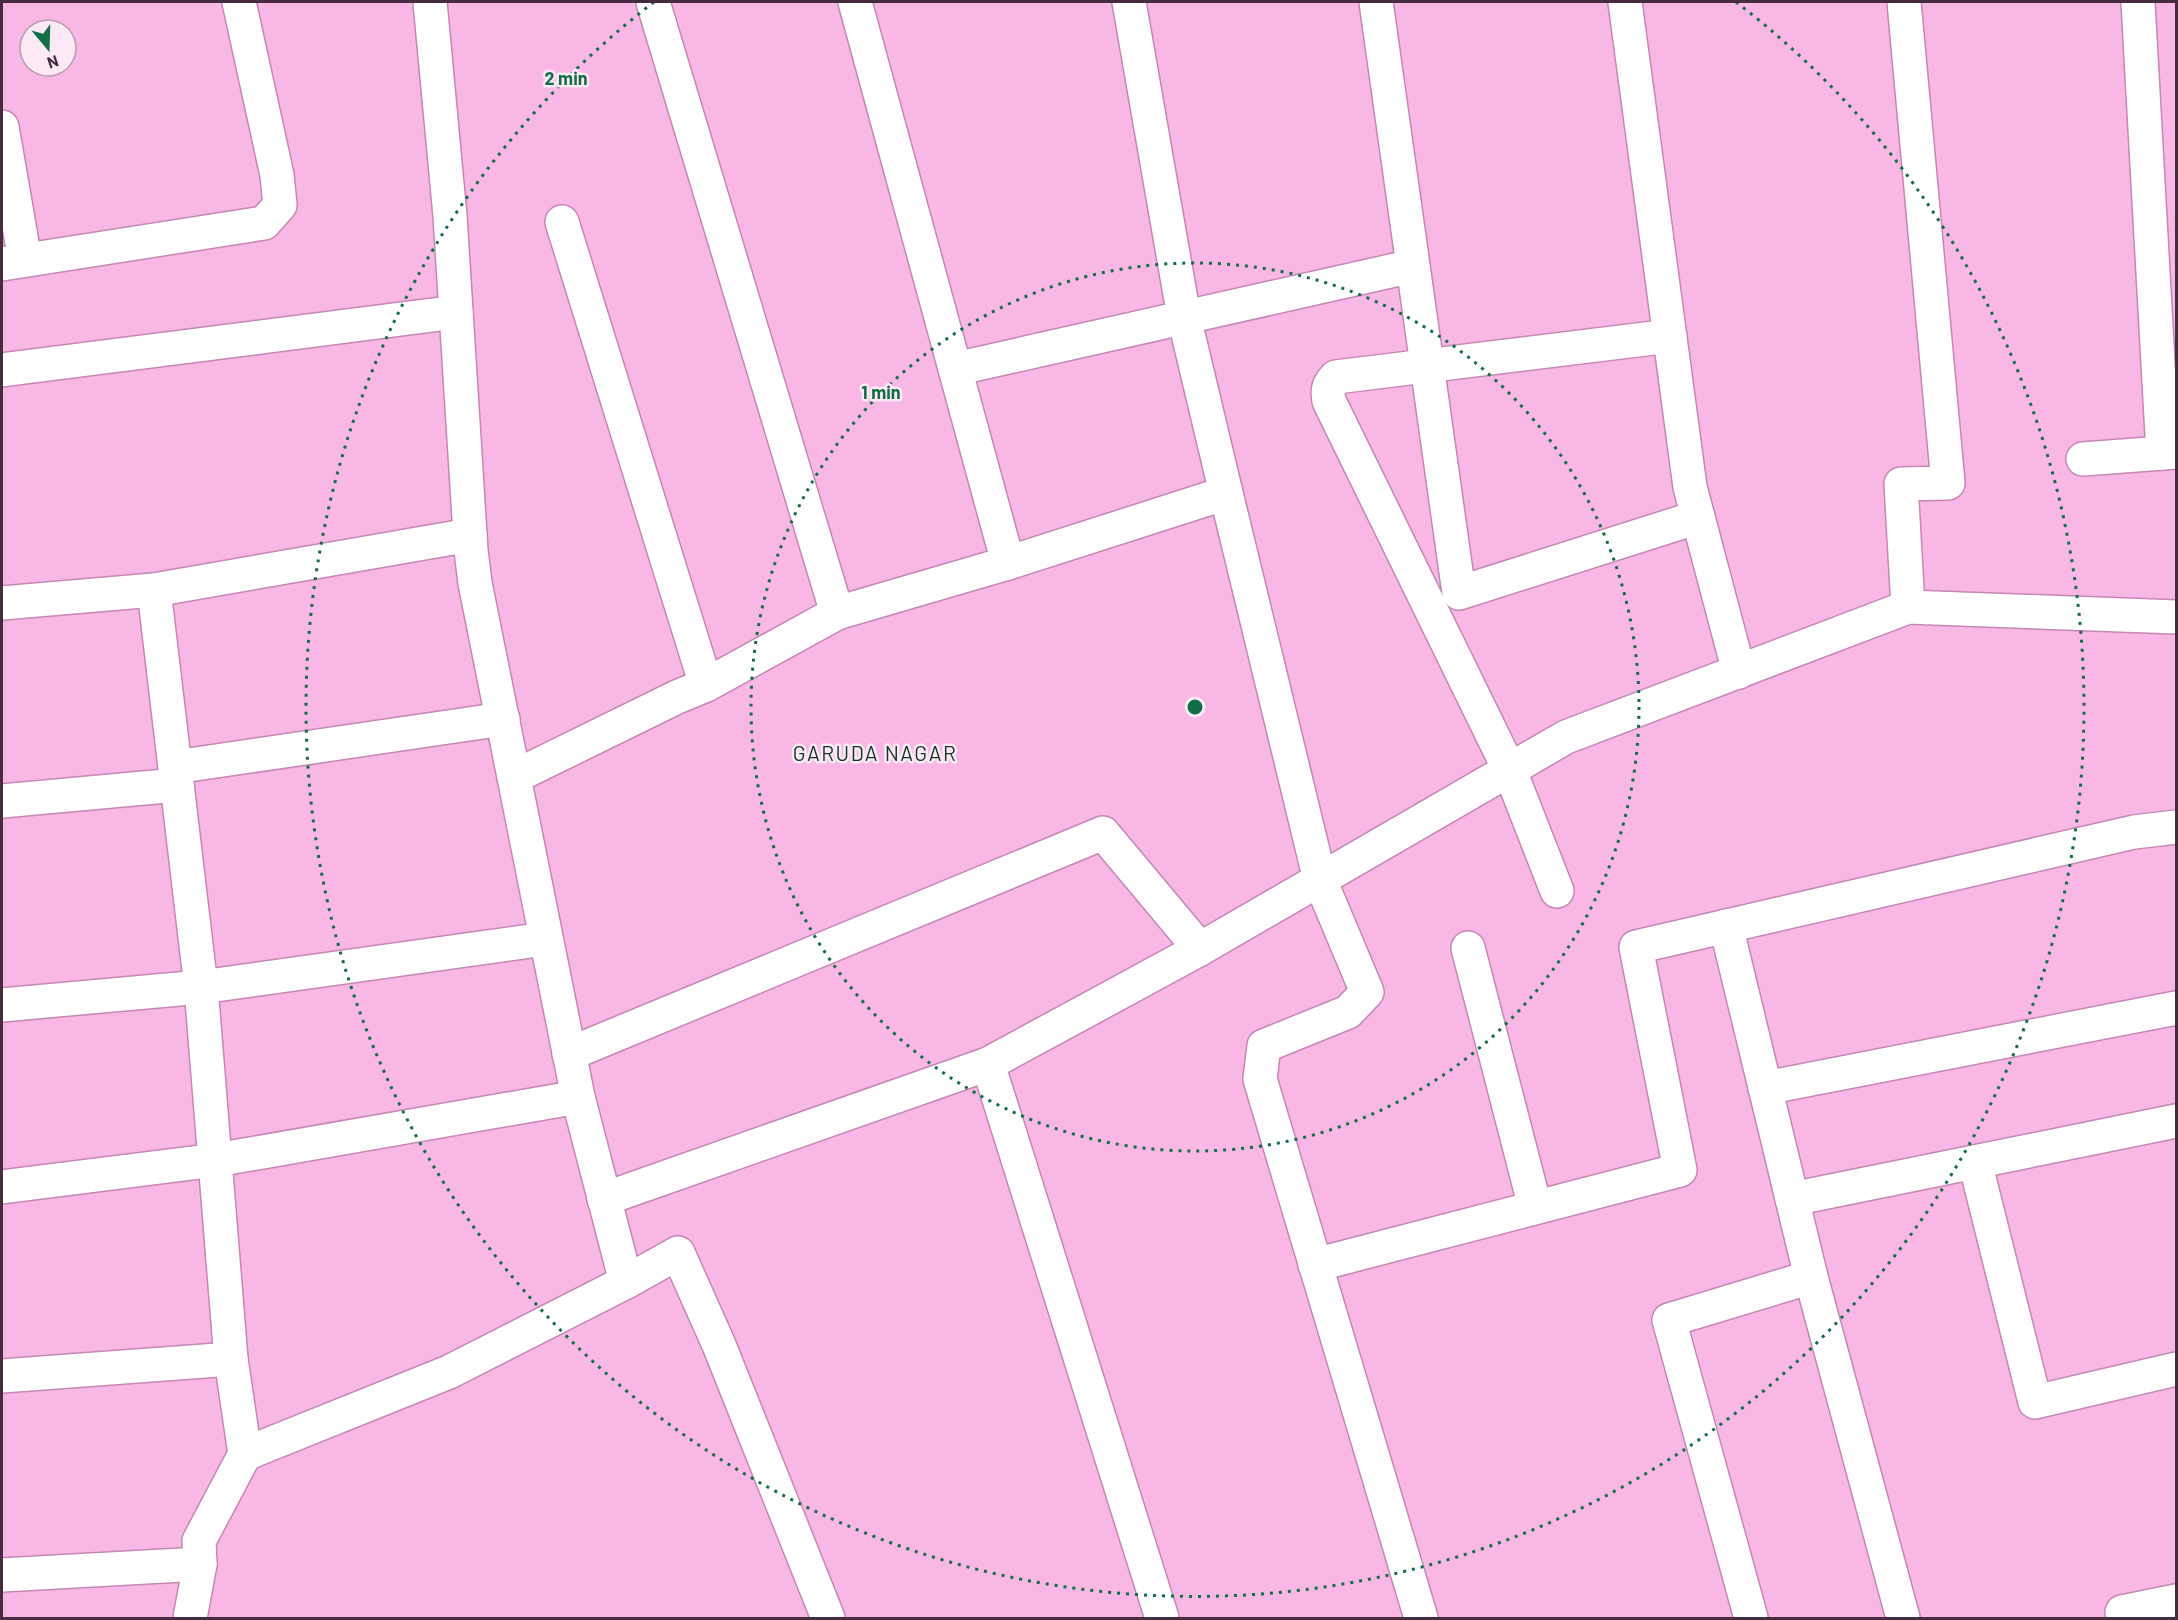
<svg xmlns="http://www.w3.org/2000/svg" width="2178" height="1620" font-family="Barlow,sans-serif">
<style>
.lines{fill:none;stroke-linecap:round;stroke-linejoin:round}
.street-casing{stroke:#c588b4;stroke-width:36}
.street{stroke:#fff;stroke-width:33}
.ring{fill:none;stroke:#0f7045;stroke-width:3;stroke-dasharray:3 6}
.labels{text-anchor:middle;stroke-width:5;stroke-linejoin:round;paint-order:stroke}
.quarter-label{font-size:21px;letter-spacing:1.5px;fill:#0e3823;stroke:#fde8f6}
.centre{fill:#0f7045;stroke:#fde8f6;stroke-width:3}
.ring-label{font-size:18px;text-anchor:middle;font-weight:bold;fill:#0f7045;stroke:#fde8f6;stroke-width:5;stroke-linejoin:round;paint-order:stroke}
</style>
<rect width="100%" height="100%" fill="#f8b7e5"/>
<g class="lines">
<g class="street-casing">
<g id="street">
<polyline points="430,2 450,216 471,550 475,583 514,777"/>
<polyline points="653,2 837,613"/>
<polyline points="855,2 1008,563"/>
<polyline points="1129,2 1184,317 1226,493 1320,880 1367,992 1348,1012 1264,1046 1260,1079 1421,1618"/>
<polyline points="1376,2 1459,593 1698,517"/>
<polyline points="1625,2 1690,487 1739,672"/>
<polyline points="1904,2 1948,483 1901,484 1908,607"/>
<polyline points="2138,2 2163,453"/>
<polyline points="2,127 25,260"/>
<polyline points="562,222 706,685"/>
<polyline points="2,264 264,223 280,205 277,175 239,2"/>
<polyline points="955,369 1413,266"/>
<polyline points="2,370 456,312"/>
<polyline points="2083,459 2176,452"/>
<polyline points="154,590 201,987 231,1359 245,1454 199,1541 200,1564 190,1618"/>
<polyline points="2,603 154,590 470,535"/>
<polyline points="175,767 503,719"/>
<polyline points="2,801 177,785"/>
<path d="M1557,891L1510,771L1329,401C1327,390 1328,385 1336,377L1670,336"/>
<polyline points="1726,926 1811,1277 1903,1618"/>
<polyline points="1468,948 1535,1207"/>
<polyline points="2,1005 201,987 545,939"/>
<polyline points="569,1054 1103,833 1200,949"/>
<polyline points="988,1064 1200,949 1566,737 1908,607 2176,617"/>
<polyline points="1765,1088 2176,1008"/>
<polyline points="1975,1162 2035,1402 2176,1369"/>
<polyline points="2,1187 216,1160 578,1097"/>
<polyline points="604,1199 988,1064 1162,1618"/>
<polyline points="1792,1199 2176,1121"/>
<polyline points="1315,1265 1680,1170 1636,947 2134,832 2176,827"/>
<polyline points="626,1282 578,1097 514,777 677,697 706,685 837,613 1008,563 1226,493"/>
<polyline points="2,1376 231,1359"/>
<polyline points="245,1454 449,1372 626,1282 678,1253 719,1345 828,1618"/>
<polyline points="2,1575 200,1564"/>
<polyline points="2122,1612 2176,1601"/>
<polyline points="1751,1618 1669,1320 1811,1277"/>
</g>
</g>
<use href="#street" class="street"/>
</g>
<g class="ring">
<circle cx="1195" cy="707" r="444"/>
<path d="M1736 2A889 889 0 1 1 654 2"/>
</g>
<g class="labels">
<g class="quarter-label">
<text x="875" y="761">GARUDA NAGAR</text>
</g>
</g>
<circle cx="1195" cy="707" r="9" class="centre"/>
<g class="ring-label">
<text x="566" y="85">2 min</text>
<text x="881" y="399">1 min</text>
</g>
<rect width="2178" height="1620" fill="none" stroke="#462c3f" stroke-width="6"/>
<g transform="translate(48 48) rotate(161)"><circle r="28" fill="#fde8f6" stroke="#b49dad" stroke-width="1.5"/>
<path d="M0-4.5L10 22L0 15L-10 22Z" fill="#0f7045"/>
<text y="-9" font-size="16" font-weight="bold" text-anchor="middle" fill="#462c3f">N</text>
</g>
</svg>
